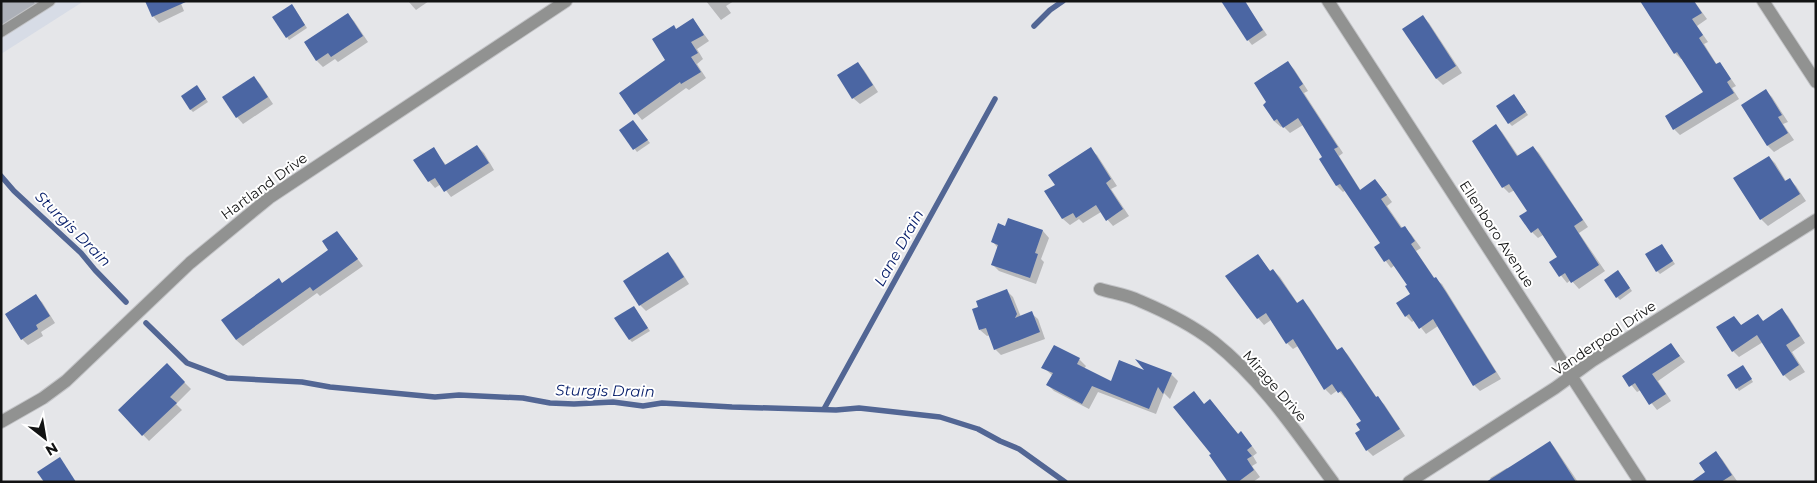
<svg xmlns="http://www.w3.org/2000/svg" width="1817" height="483" font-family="Montserrat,sans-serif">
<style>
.built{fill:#d7dce6}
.shadow{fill:#0003}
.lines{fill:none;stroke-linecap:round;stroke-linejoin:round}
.stream{stroke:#526694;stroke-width:5.5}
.building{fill:#4b66a3}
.service-casing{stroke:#c3c4c7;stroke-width:12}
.minor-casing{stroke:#c3c4c7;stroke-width:14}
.service{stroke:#919291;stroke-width:10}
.minor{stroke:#919291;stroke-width:12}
.labels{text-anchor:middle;stroke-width:4;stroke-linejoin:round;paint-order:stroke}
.street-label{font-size:14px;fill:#121313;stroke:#fff}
.water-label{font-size:15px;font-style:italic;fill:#09206b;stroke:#fff}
</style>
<rect width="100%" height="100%" fill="#e5e6e9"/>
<polygon class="built" points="1,1 84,1 1,54"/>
<g class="shadow">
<polygon points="1,1 33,1 36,5 1,28"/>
<polygon points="180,1 184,11 159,23 153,16"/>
<polygon points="408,1 429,1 416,10"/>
<polygon points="706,1 734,1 726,6 731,13 721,20"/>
<polygon points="1244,1 1267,35 1252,45 1248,40"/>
<polygon points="1694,1 1707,19 1697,26 1708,42 1704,44 1717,65 1719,64 1725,70 1736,86 1732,88 1739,99 1680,135 1674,129 1705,92 1683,58 1681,59 1675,53"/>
<polygon points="295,9 307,28 289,40 287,37"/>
<polygon points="348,15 354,21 368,42 338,62 335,59 323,67 317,61 305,43"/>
<polygon points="1423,17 1429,23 1462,73 1443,85 1437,79 1404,29"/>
<polygon points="693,19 709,41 697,49 703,59 697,64 706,78 689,90 686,88 642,120 621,94 667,60 676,30"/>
<polygon points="857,63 864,70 878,92 860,104 853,98"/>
<polygon points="1288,63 1294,69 1308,91 1304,93 1343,153 1339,156 1361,191 1375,180 1381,187 1392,202 1387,206 1403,229 1405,228 1411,234 1421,248 1416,251 1435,279 1442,284 1452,300 1501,379 1480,391 1474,385 1438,326 1426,334 1415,320 1412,322 1406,316 1412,294 1409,286 1395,265 1391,268 1376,248 1382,243 1346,190 1343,192 1337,186 1321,159 1324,157 1303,125 1290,133 1283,126 1281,127 1274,121 1268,103"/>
<polygon points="254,78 260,84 273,104 243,124 237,117 224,97"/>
<polygon points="200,90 208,102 193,112 190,109"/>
<polygon points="1766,91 1772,97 1788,122 1783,124 1794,140 1774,152 1768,146 1743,105"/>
<polygon points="1517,99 1528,115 1512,126 1509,123"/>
<polygon points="636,125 650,143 637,152 621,131"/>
<polygon points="1496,126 1502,132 1519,157 1533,147 1539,153 1588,227 1579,233 1605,271 1579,289 1571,280 1567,283 1551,263 1559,258 1543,235 1538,238 1532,232 1529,211 1515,190 1509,193 1503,187"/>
<polygon points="477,146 484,153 494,170 451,197 441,184 435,188 429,181 433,149 447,166"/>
<polygon points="1090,149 1097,155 1117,186 1111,189 1129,216 1113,226 1101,212 1083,223 1079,219 1070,225 1063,219 1046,192 1056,185"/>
<polygon points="1769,157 1775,163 1786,181 1789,179 1796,186 1806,201 1768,226 1761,219 1735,178"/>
<polygon points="1009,219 1043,231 1049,238 1041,259 1044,262 1036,284 999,271 992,264 998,248 993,242 1006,228"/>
<polygon points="337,232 363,266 320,296 317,293 243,346 236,340 283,284 330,251"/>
<polygon points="1662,245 1675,264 1660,274 1657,271"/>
<polygon points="668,254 674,260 689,284 646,311 640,305"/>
<polygon points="1258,255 1271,272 1273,270 1280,277 1298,304 1303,301 1309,307 1338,351 1342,348 1348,355 1377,398 1384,404 1405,436 1373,456 1367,450 1362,430 1363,421 1346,397 1345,398 1338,390 1331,395 1325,389 1298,346 1293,349 1287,343 1271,320 1264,325 1258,318"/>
<polygon points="1621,275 1632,291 1620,300 1617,297"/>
<polygon points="1007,291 1013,297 1021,317 1031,313 1038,319 1045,339 1001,355 995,349 990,335 987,336 980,330"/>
<polygon points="35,296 42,302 55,323 41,332 43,336 28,345 22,339"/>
<polygon points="636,310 650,331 632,342 630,340"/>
<polygon points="1782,310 1788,316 1805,343 1792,352 1805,372 1790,381 1784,375 1763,342 1739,357 1733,351 1734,317 1742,326 1758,316 1764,322"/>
<polygon points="1671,345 1685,362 1658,381 1671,401 1657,410 1641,390 1637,392 1624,376"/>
<polygon points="1079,359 1086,366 1084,369 1112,383 1148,373 1171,374 1178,381 1170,399 1164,393 1156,414 1098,392 1089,409 1054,391 1048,385 1053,376 1043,367"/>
<polygon points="167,365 191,389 176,404 182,410 149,441 119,410"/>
<polygon points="1745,369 1753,382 1739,391 1737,388"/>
<polygon points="1210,400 1239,435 1241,433 1247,439 1257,453 1253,456 1257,463 1252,466 1260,477 1253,482 1230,482 1212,454 1204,405"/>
<polygon points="1550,442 1555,448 1578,482 1493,482 1490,478 1507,468 1508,469"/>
<polygon points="1716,453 1722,459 1737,481 1693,482 1707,473"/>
</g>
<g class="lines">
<g class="stream">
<polyline points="1034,26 1050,10 1063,1"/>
<polyline points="1,176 14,191 81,253 95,270 126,302"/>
<polyline points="146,323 187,363 227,378 302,382 330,387 435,397 459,395 523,398 550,403 574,404 613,402 643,406 662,403 732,407 836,410 859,408 940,417 978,429 1000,441 1019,449 1065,482"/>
<polyline points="824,409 995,99"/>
</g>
</g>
<g class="building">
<polygon points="145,1 188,1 152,17"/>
<polygon points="1221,1 1245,1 1263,30 1247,41"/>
<polygon points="1640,1 1694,1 1702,13 1692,19 1703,35 1699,38 1716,64 1720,62 1731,79 1727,82 1734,93 1673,130 1665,116 1703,92 1677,52 1674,54"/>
<polygon points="292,4 305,25 286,38 272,17"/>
<polygon points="348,13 363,36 331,57 328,53 316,61 304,42"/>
<polygon points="1423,15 1456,66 1436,79 1402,29"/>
<polygon points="693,18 704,35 691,42 698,53 691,57 701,72 681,84 680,82 634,115 619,93 665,60 652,39 674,25 676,29"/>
<polygon points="1288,61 1303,84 1299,87 1338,147 1334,149 1360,190 1375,179 1387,195 1381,199 1401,228 1405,226 1415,241 1411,244 1434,278 1436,277 1446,292 1496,372 1473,386 1433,319 1419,329 1409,314 1405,317 1396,303 1410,294 1405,286 1407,285 1389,259 1384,262 1374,247 1380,243 1340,184 1336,186 1319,159 1322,157 1298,118 1283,128 1277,119 1274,121 1263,105 1266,102 1254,83"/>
<polygon points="858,62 873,85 852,99 837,75"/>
<polygon points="254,76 268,97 236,118 222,97"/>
<polygon points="197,85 206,99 190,110 181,96"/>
<polygon points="1766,89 1782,115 1778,117 1788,133 1767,146 1741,105"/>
<polygon points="1514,94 1526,112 1508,124 1496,106"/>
<polygon points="633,120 648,140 633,150 619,130"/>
<polygon points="1496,124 1517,156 1533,146 1583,220 1574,226 1599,265 1571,283 1565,273 1559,277 1549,262 1557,257 1538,228 1531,233 1519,216 1527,211 1509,184 1502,188 1472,141"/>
<polygon points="477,145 489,163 444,192 435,178 428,182 413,160 434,147 445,165"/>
<polygon points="1091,147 1111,179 1106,183 1123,209 1106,221 1096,205 1076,218 1073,213 1062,219 1044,191 1055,185 1048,175"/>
<polygon points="1769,156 1785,181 1790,178 1800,194 1760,220 1733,178"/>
<polygon points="1008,218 1043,230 1035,253 1038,254 1030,278 991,265 998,245 991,242 998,223 1005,226"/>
<polygon points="337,231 358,259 313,291 310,287 236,340 221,320 279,278 282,283 328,250 322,241"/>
<polygon points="1662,244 1673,261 1656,272 1645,254"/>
<polygon points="668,252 684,277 639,306 623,281"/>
<polygon points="1258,254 1270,271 1273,269 1297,303 1303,299 1337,350 1342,347 1376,397 1378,396 1400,429 1366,451 1355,433 1360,430 1356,424 1361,421 1341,391 1338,393 1332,384 1324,390 1293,339 1286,344 1266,313 1257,319 1225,276"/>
<polygon points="1618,270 1630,288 1616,298 1604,280"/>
<polygon points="1007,289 1017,314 1015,318 1032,311 1040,332 994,350 986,328 979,330 972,309 978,307 976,301"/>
<polygon points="36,294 50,316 36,325 38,329 21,340 5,314"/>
<polygon points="634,306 648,328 629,340 614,318"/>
<polygon points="1782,308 1800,336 1786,345 1799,365 1783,376 1757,335 1732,352 1716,327 1734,316 1741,325 1758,314 1763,321"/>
<polygon points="1671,343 1680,356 1652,374 1666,394 1649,405 1635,383 1629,387 1622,376"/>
<polygon points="1054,345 1080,358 1077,364 1111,381 1119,360 1144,370 1135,359 1172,373 1163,394 1158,387 1149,409 1092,386 1082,404 1046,385 1053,373 1041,368"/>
<polygon points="167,363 185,382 170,397 177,403 142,436 118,410"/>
<polygon points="1743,365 1752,379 1736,389 1727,375"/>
<polygon points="1194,391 1204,404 1210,399 1238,434 1241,431 1252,446 1247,450 1252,456 1247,459 1254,470 1238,482 1228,482 1209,455 1211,454 1173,407"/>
<polygon points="1550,441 1576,482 1486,482"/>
<polygon points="1716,451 1732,475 1721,482 1691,482 1705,472 1699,463"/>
<polygon points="60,457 76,482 44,482 37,472"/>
</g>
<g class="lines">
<g class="service-casing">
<polyline id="service" points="1,32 50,1"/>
</g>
<g class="minor-casing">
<g id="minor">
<polyline points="1328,1 1640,482"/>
<polyline points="1763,1 1816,82"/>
<path d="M1100,289C1113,293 1128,295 1140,301C1166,312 1192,325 1214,342C1262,380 1297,433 1333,482"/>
<polyline points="1,422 43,398 66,381 190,263 269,198 566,1"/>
<polyline points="1409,482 1555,388 1592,361 1816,220"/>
</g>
</g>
<use href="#service" class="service"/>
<use href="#minor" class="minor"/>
</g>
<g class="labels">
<g class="street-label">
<text transform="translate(264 186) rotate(-36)" y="5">Hartland Drive</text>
<text transform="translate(1497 234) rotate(57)" y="5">Ellenboro Avenue</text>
<text transform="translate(1604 338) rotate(-34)" y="5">Vanderpool Drive</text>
<text transform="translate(1275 386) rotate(49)" y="5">Mirage Drive</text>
</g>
<g class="water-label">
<text transform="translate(73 229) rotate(45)" y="5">Sturgis Drain</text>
<text transform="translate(899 248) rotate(-61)" y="5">Lane Drain</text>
<text transform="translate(605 391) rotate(1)" y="5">Sturgis Drain</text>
</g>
</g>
<rect width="1817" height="483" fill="none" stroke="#121313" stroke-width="5"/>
<g transform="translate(45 438) rotate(149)" stroke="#ffffff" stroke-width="4" paint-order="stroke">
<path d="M0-4L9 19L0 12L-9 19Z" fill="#121313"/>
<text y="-8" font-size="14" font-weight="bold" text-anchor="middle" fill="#121313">N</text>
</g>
</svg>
